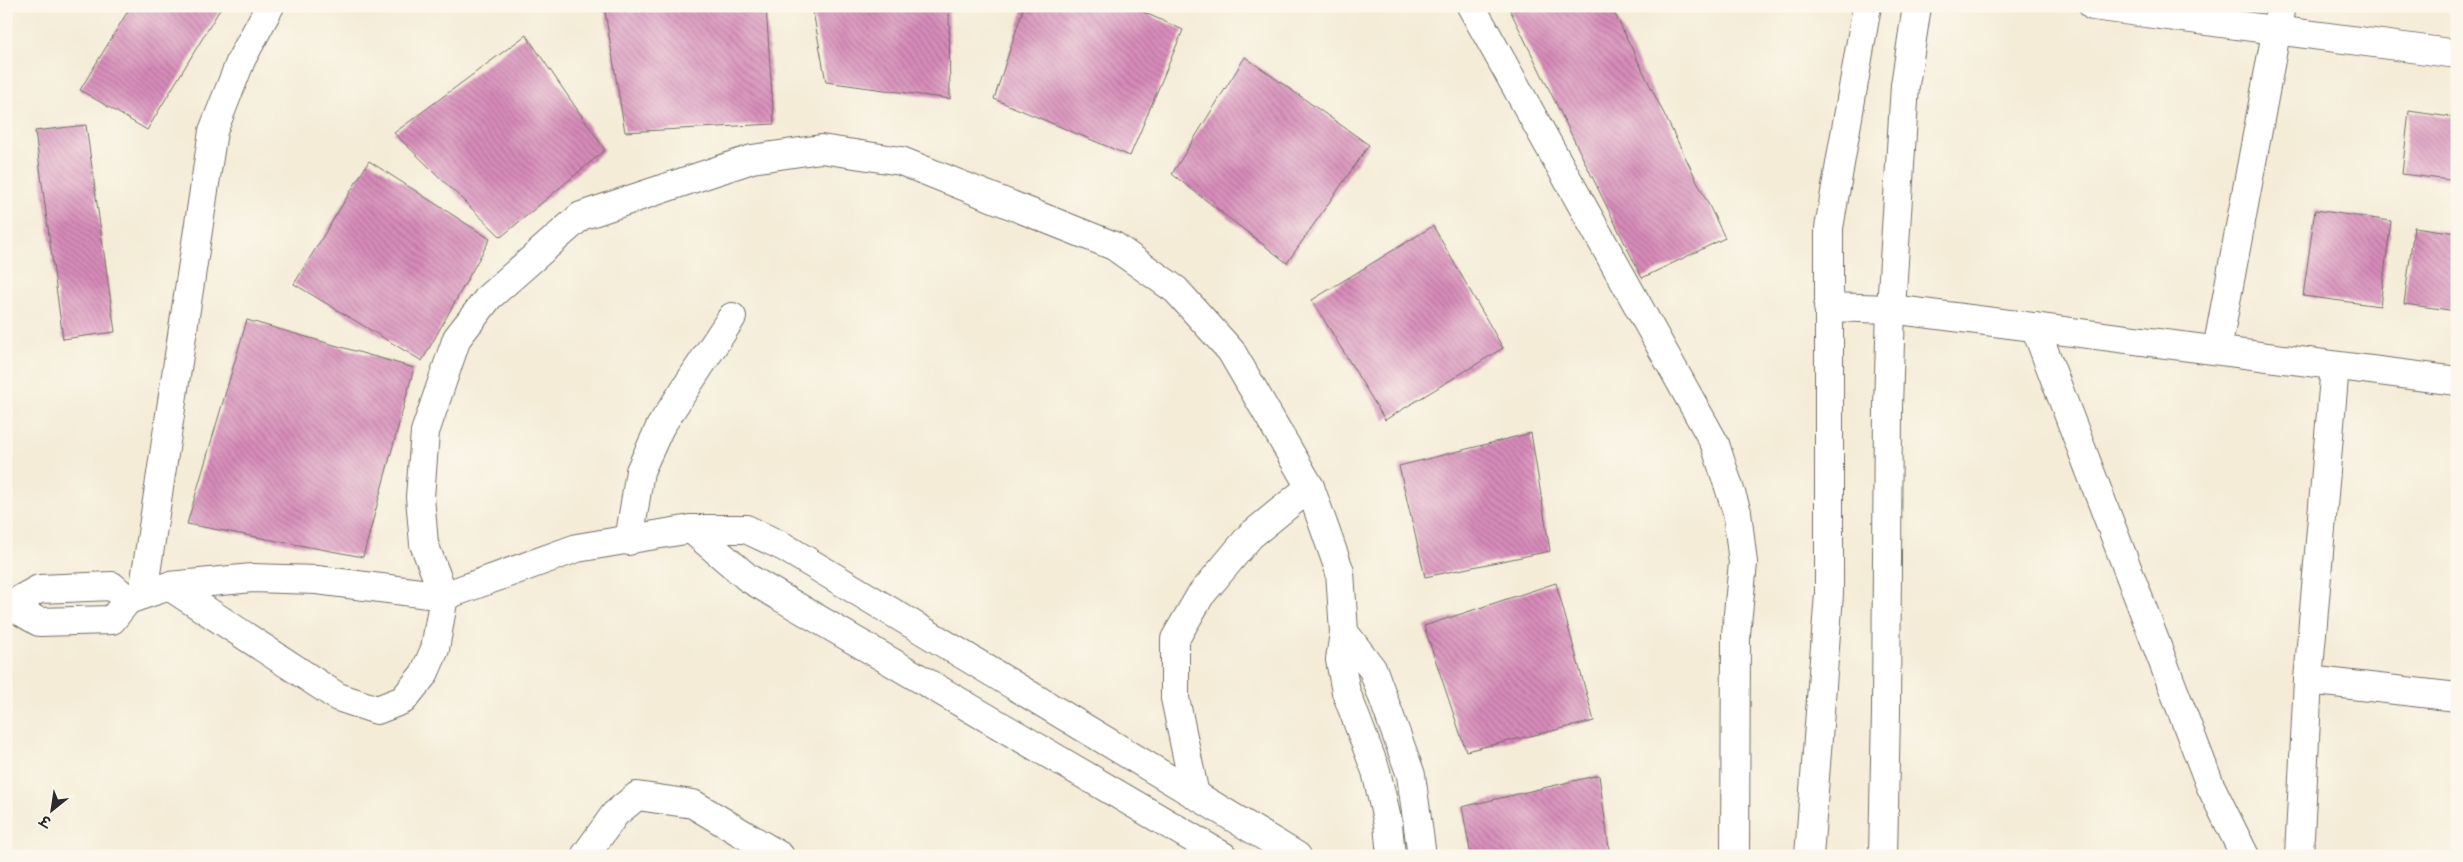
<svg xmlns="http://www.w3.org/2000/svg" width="2463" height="862" font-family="'Comic Neue','Playpen Sans Deva',sans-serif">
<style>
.building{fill:url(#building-back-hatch)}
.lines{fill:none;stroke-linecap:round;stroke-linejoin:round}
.street-casing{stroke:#716f67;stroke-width:30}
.street{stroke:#fff;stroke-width:28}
</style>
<defs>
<pattern id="building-back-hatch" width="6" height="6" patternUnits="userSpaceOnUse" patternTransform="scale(1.25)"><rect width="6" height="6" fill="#d78bb9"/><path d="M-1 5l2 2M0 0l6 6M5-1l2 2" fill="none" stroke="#af7297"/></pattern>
</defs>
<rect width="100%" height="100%" fill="#fbf7ec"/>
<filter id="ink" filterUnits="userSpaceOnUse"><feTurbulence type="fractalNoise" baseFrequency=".02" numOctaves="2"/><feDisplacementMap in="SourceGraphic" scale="10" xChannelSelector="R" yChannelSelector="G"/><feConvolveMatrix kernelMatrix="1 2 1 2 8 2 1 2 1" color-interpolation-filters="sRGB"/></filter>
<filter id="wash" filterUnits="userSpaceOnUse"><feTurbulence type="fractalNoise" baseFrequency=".0096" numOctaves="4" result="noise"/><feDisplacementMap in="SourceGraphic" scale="20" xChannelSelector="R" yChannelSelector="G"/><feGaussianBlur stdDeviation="1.12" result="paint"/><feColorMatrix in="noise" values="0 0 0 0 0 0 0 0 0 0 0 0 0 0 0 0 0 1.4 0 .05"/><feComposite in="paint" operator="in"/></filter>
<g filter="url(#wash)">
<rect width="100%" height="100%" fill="#f4ecd7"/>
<g id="blocks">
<g class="building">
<polygon points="131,6 222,6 147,130 80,90"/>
<polygon points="604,6 766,6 774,124 625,132"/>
<polygon points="812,6 949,6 950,99 826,82"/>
<polygon points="1024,6 1130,6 1183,30 1130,156 994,99"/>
<polygon points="1508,6 1611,6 1725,238 1642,278"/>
<polygon points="526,35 605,150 501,237 394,133"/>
<polygon points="1245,57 1369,145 1287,263 1172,174"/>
<polygon points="2409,111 2457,118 2457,181 2402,174"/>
<polygon points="86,125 115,332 63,339 35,131"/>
<polygon points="369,161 490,239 422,361 294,284"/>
<polygon points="2315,210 2391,221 2380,306 2303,296"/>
<polygon points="1433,226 1503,348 1385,420 1312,300"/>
<polygon points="2414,227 2457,233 2457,311 2404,304"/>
<polygon points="247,320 414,368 363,557 187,524"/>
<polygon points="1531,433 1550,551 1425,577 1399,466"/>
<polygon points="1556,583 1594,721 1466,751 1424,626"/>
<polygon points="1599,775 1610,856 1471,856 1462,807"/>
</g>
</g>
</g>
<g filter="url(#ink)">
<use href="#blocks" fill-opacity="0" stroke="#716f67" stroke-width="1"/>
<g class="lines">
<g class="street-casing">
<g id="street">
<polyline points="1471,6 1715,444 1737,512 1743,563 1736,634 1735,856"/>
<polyline points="2093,6 2457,54"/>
<polyline points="1828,307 1891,309 2457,381"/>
<polyline points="2035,327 2210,785 2245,856"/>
<polyline points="2217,350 2281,6"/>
<polyline points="691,529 748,578 1223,856"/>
<polyline points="629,541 640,471 660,427 732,317"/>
<polyline points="169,586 338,697 377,710 403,700 424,674 435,649 444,596 424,544 420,497 425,432 457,338 489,297 581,216 752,159 821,149 901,161 1114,246 1176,290 1231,351 1310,487 1340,572 1344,632 1373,670 1411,775 1422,856"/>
<polyline points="143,593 213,131 241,60 270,6"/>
<polyline points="128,600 112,620 39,622 10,605 39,589 112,586 128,600 169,586 252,578 317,580 444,596 577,548 691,529 746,529 784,547 1297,856"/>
<polyline points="1344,632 1340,660 1346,692 1376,771 1388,824 1391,856"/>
<polyline points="2308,680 2457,697"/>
<polyline points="1195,795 1175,698 1175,639 1200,596 1250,536 1310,487"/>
<polyline points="585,856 615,814 637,796 693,804 780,856"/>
<polyline points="1809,856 1829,594 1829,228 1867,6"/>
<polyline points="1883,856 1886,712 1888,407 1891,309 1905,85 1917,6"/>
<polyline points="2299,856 2308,680 2335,366"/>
</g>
</g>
<use href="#street" class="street"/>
</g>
</g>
<rect width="2463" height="862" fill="none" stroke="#fbf7ec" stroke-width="25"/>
<g transform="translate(52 810) rotate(210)" stroke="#fbf7ec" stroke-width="4" paint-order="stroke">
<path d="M0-4L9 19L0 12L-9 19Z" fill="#2b2b2b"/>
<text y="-8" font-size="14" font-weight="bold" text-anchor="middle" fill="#2b2b2b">उ</text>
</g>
</svg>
